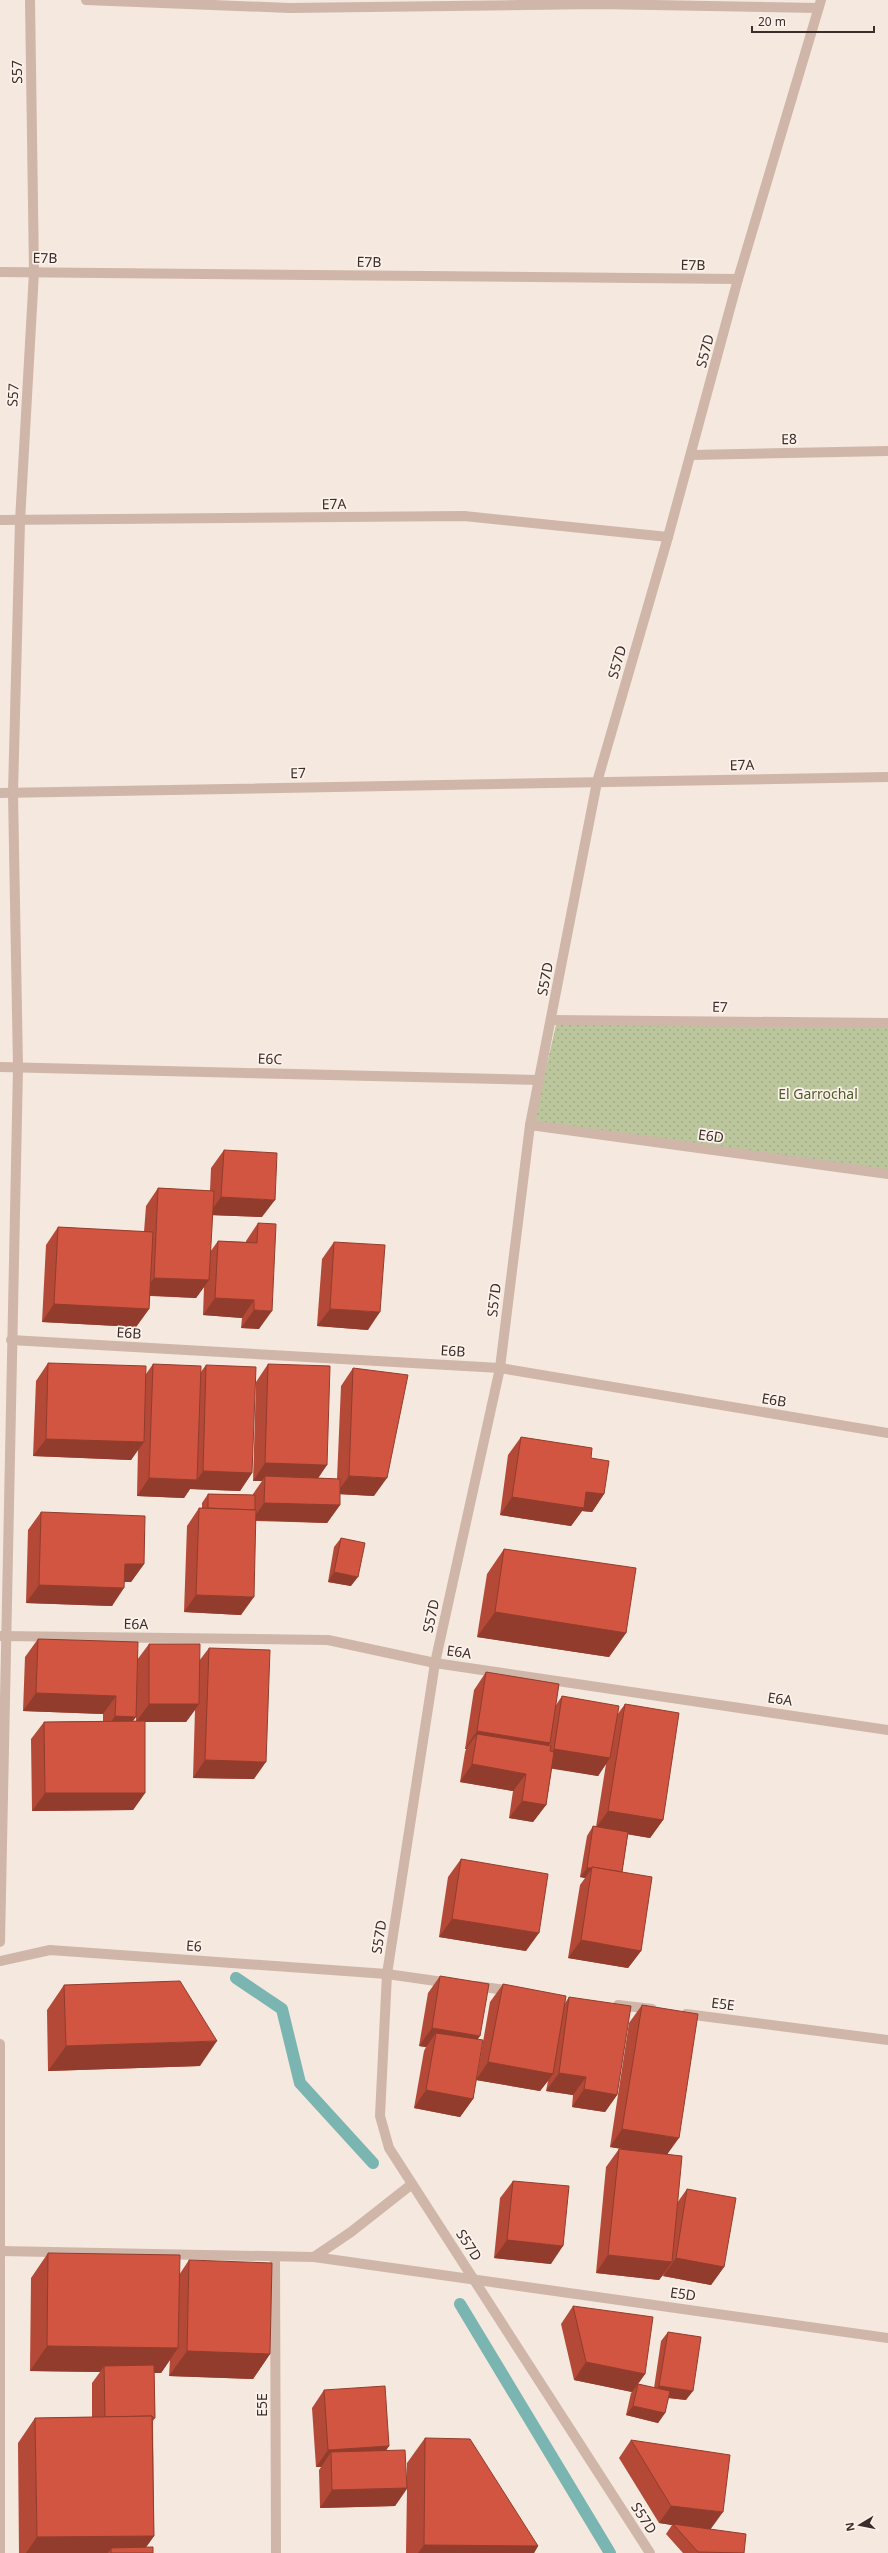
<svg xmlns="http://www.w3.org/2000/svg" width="888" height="2553" font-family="'Noto Sans',sans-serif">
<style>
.park{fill:url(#park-dots)}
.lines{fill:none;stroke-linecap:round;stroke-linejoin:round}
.stream{stroke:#7ab5b2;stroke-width:12}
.minor{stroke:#cfb6a8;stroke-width:10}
.wall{fill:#b44937;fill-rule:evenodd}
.shaded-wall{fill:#923c2d}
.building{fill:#d15540;stroke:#923c2d}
.labels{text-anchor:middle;stroke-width:3.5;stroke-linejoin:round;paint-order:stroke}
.street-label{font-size:14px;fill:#3b2d29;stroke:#fcf2eb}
.park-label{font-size:14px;fill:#4f5c2a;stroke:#fcf2eb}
</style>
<defs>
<pattern id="park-dots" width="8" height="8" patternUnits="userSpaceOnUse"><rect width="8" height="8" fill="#bcc69c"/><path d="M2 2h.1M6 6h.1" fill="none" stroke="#a2aa86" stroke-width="1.8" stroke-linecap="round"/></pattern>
</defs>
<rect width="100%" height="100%" fill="#f5e8de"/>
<polygon class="park" points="888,1024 888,1174 533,1124 556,1025"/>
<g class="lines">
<g class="stream">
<polyline points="236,1978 282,2009 300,2083 373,2163"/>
<polyline points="460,2304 610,2553"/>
</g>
<g class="minor">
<polyline points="86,0 289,8 598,4 818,8"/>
<polyline points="0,272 738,279"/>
<polyline points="691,455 888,451"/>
<polyline points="0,520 464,516 668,537"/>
<polyline points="0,793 888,777"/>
<polyline points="552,1020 888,1023"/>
<polyline points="0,1067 539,1080"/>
<polyline points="530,1125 888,1174"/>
<polyline points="11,1340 500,1368 888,1433"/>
<polyline points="0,1636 328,1640 435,1663 888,1730"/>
<polyline points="0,1942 18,1067 13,793 20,521 34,272 30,0"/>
<polyline points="0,1961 50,1950 387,1974 450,1983"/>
<polyline points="476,1986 513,1991"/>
<polyline points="618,2005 652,2009"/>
<polyline points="686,2014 888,2040"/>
<polyline points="0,2044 0,2553"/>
<polyline points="0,2251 314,2257 888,2338"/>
<polyline points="275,2257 276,2553"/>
<polyline points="314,2257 351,2232 412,2184"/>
<polyline points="650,2553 389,2148 380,2116 387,1974 435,1663 500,1368 530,1125 597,782 668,537 738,279 821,0"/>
</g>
</g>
<g class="wall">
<polygon points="224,1150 262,1217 212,1215 210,1252 218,1241 246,1242 246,1241 258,1223 259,1329 241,1328 242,1318 203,1315 204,1287 196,1298 150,1296 149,1309 136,1327 42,1322 46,1245 58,1227 144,1232 146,1206 158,1188 210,1191 211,1168"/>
<polygon points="334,1242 368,1330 317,1326 322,1259"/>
<polygon points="48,1363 146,1374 153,1364 200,1373 206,1365 252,1473 240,1491 190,1489 184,1498 137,1496 138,1449 131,1460 33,1456 36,1381"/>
<polygon points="268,1364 318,1478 337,1479 341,1386 353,1368 374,1496 340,1494 340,1505 327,1523 256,1521 241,1615 184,1612 187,1526 199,1508 202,1508 202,1503 208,1494 253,1495 253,1494 262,1481 253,1481 256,1382"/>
<polygon points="521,1437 591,1458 604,1494 592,1512 582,1511 571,1526 500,1515 508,1455"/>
<polygon points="41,1512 144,1564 131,1582 124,1582 112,1606 26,1603 28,1530"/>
<polygon points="341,1538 351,1586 328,1582 334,1547"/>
<polygon points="504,1549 626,1633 609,1657 477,1637 487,1574"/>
<path d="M38,1639L137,1660L149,1644L199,1661L209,1648L254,1779L193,1778L195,1710L186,1722H145V1793L133,1810L32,1811L31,1739L44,1722L103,1721V1714L23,1711L25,1657ZM136,1703V1721H133Z"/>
<polygon points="486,1672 556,1705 562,1696 617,1715 625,1704 663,1820 650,1838 628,1834 622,1872 641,1951 628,1968 568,1958 580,1885 585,1878 580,1877 587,1836 593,1826 596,1827 606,1764 598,1776 552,1768 546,1805 533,1822 509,1818 513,1791 460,1782 465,1752 466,1749 465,1749 474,1690"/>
<polygon points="461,1859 526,1951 439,1937 448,1877"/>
<polygon points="440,1976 478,2040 477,2076 490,2002 503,1984 565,2003 569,1997 617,2095 605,2112 572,2107 573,2095 546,2091 548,2081 540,2091 476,2080 473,2099 460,2117 414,2108 424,2051 426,2047 419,2046 428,1993"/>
<polygon points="64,1985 200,2066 48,2071 47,2010"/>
<polygon points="642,2005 668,2154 677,2203 687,2189 724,2267 711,2285 663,2276 664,2274 659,2280 596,2273 606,2167 619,2149 628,2150 610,2147 629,2023"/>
<polygon points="513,2181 551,2264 494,2258 500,2198"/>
<polygon points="48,2253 179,2275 189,2260 270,2354 253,2379 169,2376 170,2360 161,2373 154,2373 155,2418 153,2421 154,2536 146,2547 153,2553 19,2553 18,2443 35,2418 92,2417 92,2383 100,2372 30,2371 31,2278"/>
<polygon points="573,2306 645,2374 638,2384 654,2388 661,2341 668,2332 686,2400 668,2398 665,2413 658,2423 626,2415 631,2393 632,2392 574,2380 561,2324"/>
<polygon points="324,2390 389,2446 386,2450 407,2481 407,2463 425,2438 538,2546 534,2553 406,2553 407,2489 395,2506 320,2508 319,2470 321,2467 316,2467 312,2408"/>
<polygon points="631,2440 711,2529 744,2553 683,2553 666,2534 672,2525 659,2523 619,2458"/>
</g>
<g class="shaded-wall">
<polygon points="221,1197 275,1200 262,1217 208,1215"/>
<polygon points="154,1278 209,1280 196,1298 141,1295"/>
<polygon points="215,1298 254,1300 242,1318 203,1315"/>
<polygon points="54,1304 149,1309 136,1327 42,1322"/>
<polygon points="330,1309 380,1312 368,1330 317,1326"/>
<polygon points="254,1310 272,1311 259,1329 241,1328"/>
<polygon points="46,1439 144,1442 131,1460 33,1456"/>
<polygon points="265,1463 327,1465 315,1483 265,1476 262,1481 253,1481"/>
<polygon points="203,1471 252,1473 240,1491 190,1489 184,1498 137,1496 149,1478 197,1480"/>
<polygon points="349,1476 387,1478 374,1496 336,1494"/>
<polygon points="586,1492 604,1494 592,1512 582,1511 571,1526 500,1515 512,1497"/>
<polygon points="264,1503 340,1505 327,1523 252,1520"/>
<polygon points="125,1564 144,1564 131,1582 112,1582"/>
<polygon points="334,1572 358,1577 351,1586 328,1582"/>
<polygon points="39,1585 124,1588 112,1606 26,1603"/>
<polygon points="196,1595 254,1597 241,1615 184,1612"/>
<polygon points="495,1612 626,1633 609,1657 477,1637"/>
<polygon points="36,1693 116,1696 103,1714 23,1711"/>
<polygon points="149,1704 199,1704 186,1722 136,1722"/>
<polygon points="115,1716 136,1717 123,1735 103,1734"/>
<polygon points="477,1731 550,1743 537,1761 477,1734 466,1749 465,1749"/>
<polygon points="554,1749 610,1758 598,1776 541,1767"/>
<polygon points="205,1760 266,1762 254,1779 193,1778"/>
<polygon points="472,1764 526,1774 513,1791 460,1782"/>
<polygon points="45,1793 145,1793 133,1810 32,1811"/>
<polygon points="522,1801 546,1805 533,1822 509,1818"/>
<polygon points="608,1811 663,1820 650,1838 595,1829"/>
<polygon points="587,1868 592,1868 585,1878 580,1877"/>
<polygon points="452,1919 539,1933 526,1951 439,1937"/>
<polygon points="581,1940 641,1951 628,1968 568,1958"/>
<polygon points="432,2028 480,2036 468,2054 436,2033 426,2047 419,2046"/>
<polygon points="217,2041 200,2066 48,2071 66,2046"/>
<polygon points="488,2062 553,2074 540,2091 476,2080"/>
<polygon points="559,2073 586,2077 573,2095 546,2091"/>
<polygon points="584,2089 617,2095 605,2112 572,2107"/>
<polygon points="426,2090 473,2099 460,2117 414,2108"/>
<polygon points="622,2129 679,2138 666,2156 610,2147"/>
<polygon points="507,2240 563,2246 551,2264 494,2258"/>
<polygon points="608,2255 672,2262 659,2280 596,2273"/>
<polygon points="676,2258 724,2267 711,2285 663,2276"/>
<polygon points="47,2346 178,2348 161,2373 104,2372 104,2366 100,2372 30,2371"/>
<polygon points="187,2351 270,2354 253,2379 169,2376"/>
<polygon points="586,2362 645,2374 632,2392 574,2380"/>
<polygon points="659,2386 693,2391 686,2400 653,2396"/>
<polygon points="633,2406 665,2413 658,2423 626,2415"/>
<polygon points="389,2446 377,2464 331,2452 321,2467 316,2467 328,2450"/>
<polygon points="407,2488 395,2506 320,2508 332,2490"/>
<polygon points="671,2506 723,2512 710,2530 673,2524 672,2525 659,2523"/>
<polygon points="154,2536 142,2553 111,2548 108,2553 26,2553 37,2537"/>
<polygon points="424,2545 538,2546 534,2553 418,2553"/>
</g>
<g class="building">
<polygon points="224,1150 277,1153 275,1200 221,1197"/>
<polygon points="158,1188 214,1191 209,1280 154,1278"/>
<polygon points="258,1223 276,1224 272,1311 254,1310 254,1300 215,1298 218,1241 257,1243"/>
<polygon points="58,1227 153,1232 149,1309 54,1304"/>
<polygon points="334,1242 385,1245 380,1312 330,1309"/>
<polygon points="48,1363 146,1366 144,1442 46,1439"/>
<polygon points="153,1364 201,1366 197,1480 149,1478"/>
<polygon points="268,1364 330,1366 327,1465 265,1463"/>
<polygon points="206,1365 256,1367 252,1473 203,1471"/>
<polygon points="353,1368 408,1375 387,1478 349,1476"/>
<polygon points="521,1437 592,1448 591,1458 609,1461 604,1494 586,1492 584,1508 512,1497"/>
<polygon points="265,1476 340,1479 340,1505 264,1503"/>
<polygon points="208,1494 255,1495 255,1510 208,1508"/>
<polygon points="199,1508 256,1510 254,1597 196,1595"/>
<polygon points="41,1512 145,1516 144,1564 125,1564 124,1588 39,1585"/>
<polygon points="341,1538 365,1543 358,1577 334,1572"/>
<polygon points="504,1549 636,1568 626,1633 495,1612"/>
<polygon points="38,1639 138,1642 136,1717 115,1716 116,1696 36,1693"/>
<polygon points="149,1644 200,1644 199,1704 149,1704"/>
<polygon points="209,1648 270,1650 266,1762 205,1760"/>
<polygon points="486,1672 559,1684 550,1743 477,1731"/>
<polygon points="562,1696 619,1706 610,1758 554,1749"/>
<polygon points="625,1704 679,1713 663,1820 608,1811"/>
<polygon points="145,1721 145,1793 45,1793 44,1722"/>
<polygon points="477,1734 551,1746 550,1751 554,1752 546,1805 522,1801 526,1774 472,1764"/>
<polygon points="593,1826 628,1832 622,1872 592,1867 592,1868 587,1868"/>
<polygon points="461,1859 548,1874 539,1933 452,1919"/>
<polygon points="592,1867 652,1877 641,1951 581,1940"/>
<polygon points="440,1976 489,1984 480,2036 432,2028"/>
<polygon points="180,1981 217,2041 66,2046 64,1985"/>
<polygon points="503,1984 566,1996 553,2074 488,2062"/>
<polygon points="569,1997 631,2006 617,2095 584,2089 586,2077 559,2073"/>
<polygon points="642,2005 698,2014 679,2138 622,2129"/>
<polygon points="436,2033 483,2040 473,2099 426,2090"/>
<polygon points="619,2149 682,2156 672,2262 608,2255"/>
<polygon points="513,2181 569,2186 563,2246 507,2240"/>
<polygon points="687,2189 736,2198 724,2267 676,2258"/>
<polygon points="48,2253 180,2255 178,2348 47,2346"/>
<polygon points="189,2260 272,2263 270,2354 187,2351"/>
<polygon points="573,2306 653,2317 645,2374 586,2362"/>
<polygon points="668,2332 701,2337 693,2391 659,2386"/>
<polygon points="154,2365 155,2418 153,2418 152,2416 105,2417 104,2366"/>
<polygon points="638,2384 670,2391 665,2413 633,2406"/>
<polygon points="385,2386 389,2446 328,2450 324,2390"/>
<polygon points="152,2416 154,2536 37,2537 35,2418"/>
<polygon points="425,2438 470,2439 538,2546 424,2545"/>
<polygon points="631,2440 730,2455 723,2512 671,2506"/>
<polygon points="405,2450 407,2488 332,2490 331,2452"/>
<polygon points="673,2524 746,2534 744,2553 698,2552"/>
<polygon points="153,2547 153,2553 111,2553 111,2548"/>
</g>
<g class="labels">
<g class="street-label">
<text transform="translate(17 72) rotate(-91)" y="5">S57</text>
<text transform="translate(45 258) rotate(1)" y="5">E7B</text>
<text transform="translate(369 262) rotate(1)" y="5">E7B</text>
<text transform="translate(693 265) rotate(1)" y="5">E7B</text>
<text transform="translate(705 351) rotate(-75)" y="5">S57D</text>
<text transform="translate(13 395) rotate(-87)" y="5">S57</text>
<text transform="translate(789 439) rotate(-1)" y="5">E8</text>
<text transform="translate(334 504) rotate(-1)" y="5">E7A</text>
<text transform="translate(617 662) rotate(-74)" y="5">S57D</text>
<text transform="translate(742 765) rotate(-1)" y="5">E7A</text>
<text transform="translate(298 773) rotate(-1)" y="5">E7</text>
<text transform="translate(545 979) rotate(-79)" y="5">S57D</text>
<text transform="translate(720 1007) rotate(1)" y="5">E7</text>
<text transform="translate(270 1059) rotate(2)" y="5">E6C</text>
<text transform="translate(711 1136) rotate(8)" y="5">E6D</text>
<text transform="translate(494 1300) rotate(-83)" y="5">S57D</text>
<text transform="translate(129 1333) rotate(3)" y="5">E6B</text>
<text transform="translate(453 1351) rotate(3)" y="5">E6B</text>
<text transform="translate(774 1400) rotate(9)" y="5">E6B</text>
<text transform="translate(431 1616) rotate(-78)" y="5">S57D</text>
<text transform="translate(136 1624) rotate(1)" y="5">E6A</text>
<text transform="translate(459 1652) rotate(8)" y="5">E6A</text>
<text transform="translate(780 1699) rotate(8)" y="5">E6A</text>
<text transform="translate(379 1937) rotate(-81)" y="5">S57D</text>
<text transform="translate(194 1946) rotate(4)" y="5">E6</text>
<text transform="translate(723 2004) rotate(7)" y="5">E5E</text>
<text transform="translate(469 2245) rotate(57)" y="5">S57D</text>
<text transform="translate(683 2294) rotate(8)" y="5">E5D</text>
<text transform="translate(262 2405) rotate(-90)" y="5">E5E</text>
<text transform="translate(644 2518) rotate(57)" y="5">S57D</text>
</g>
<g class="park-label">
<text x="818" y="1099">El Garrochal</text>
</g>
</g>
<g transform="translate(860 2525) rotate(260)" stroke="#fcf2eb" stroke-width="3" paint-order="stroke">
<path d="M0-3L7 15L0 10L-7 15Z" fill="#3b2d29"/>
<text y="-6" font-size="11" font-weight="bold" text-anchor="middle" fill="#3b2d29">N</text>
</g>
<path d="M752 26v6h122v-6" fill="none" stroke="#3b2d29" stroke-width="2"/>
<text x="758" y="26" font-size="12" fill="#3b2d29" stroke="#fcf2eb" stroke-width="3" paint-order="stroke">20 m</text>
</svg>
